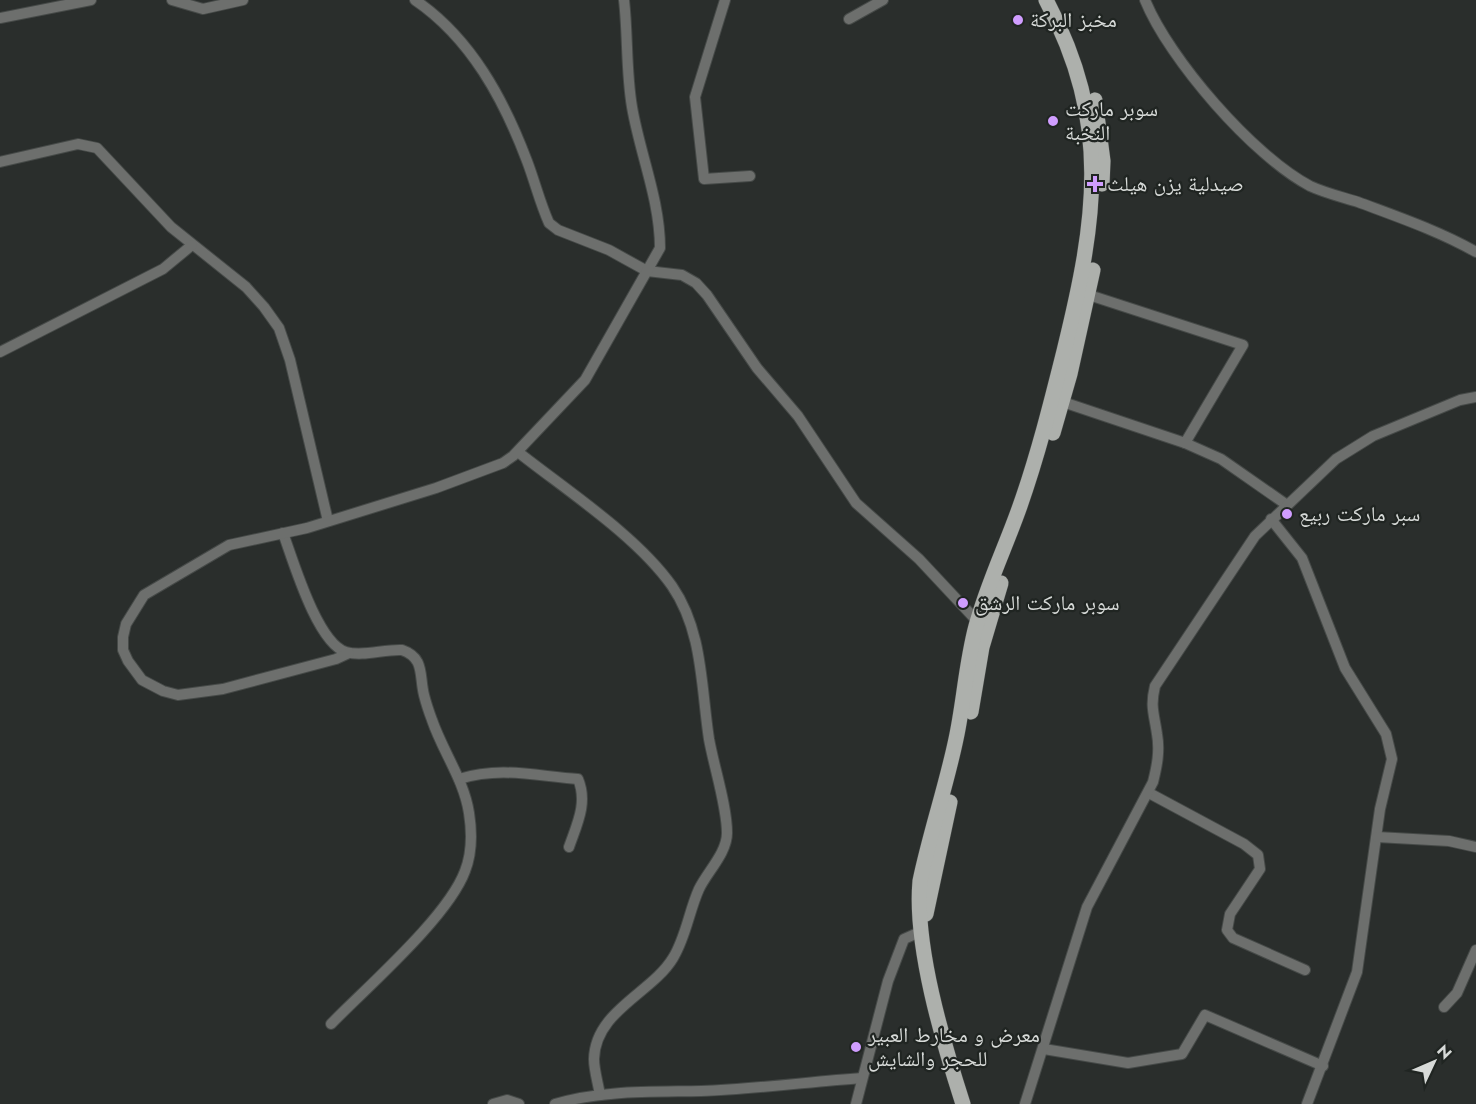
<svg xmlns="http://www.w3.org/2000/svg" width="1476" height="1104" font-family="Jost,'Noto Naskh Arabic',sans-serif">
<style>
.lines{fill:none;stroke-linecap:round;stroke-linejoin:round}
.minor-casing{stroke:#464a48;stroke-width:12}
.primary-casing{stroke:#464a48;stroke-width:16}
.minor{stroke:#6d6f6d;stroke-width:10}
.primary{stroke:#adb0ac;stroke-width:15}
.poi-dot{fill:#d09dff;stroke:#202522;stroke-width:2}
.labels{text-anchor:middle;stroke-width:4.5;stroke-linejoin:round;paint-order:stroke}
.poi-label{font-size:21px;fill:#d7dad8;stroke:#202522;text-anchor:start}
</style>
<rect width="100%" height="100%" fill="#2a2e2c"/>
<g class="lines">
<g class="minor-casing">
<g id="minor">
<polyline points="172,0 203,9 243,0"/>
<path d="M415,0C471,38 504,100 527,161C535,182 540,203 549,223L558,230L609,250L647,271L682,275L696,283L707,295L757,368L798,416L856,503L919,559L977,621L982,623"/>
<polyline points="725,0 695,97 704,179 750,176"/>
<path d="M1145,0C1169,59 1253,156 1310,186C1325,193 1342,197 1358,202C1398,217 1439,231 1476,252"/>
<polyline points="0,18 91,0"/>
<polyline points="849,19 883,0"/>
<polyline points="0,162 78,144 97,148 171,227 246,287 264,307 279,328 290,360 328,521"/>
<polyline points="1089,295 1243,345 1185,443"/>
<polyline points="0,352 163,269 192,245"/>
<polyline points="1057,400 1185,443 1221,459 1287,505"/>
<path d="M518,452C566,490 637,536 672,586C703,631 701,687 709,739C714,767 727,806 727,833C727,853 707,872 699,889C689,911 686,937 673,958C652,993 595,1011 594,1059C594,1070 598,1083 600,1095"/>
<polyline points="1271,519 1302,558 1345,668 1386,734 1392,759 1380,809 1357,972 1307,1104"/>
<path d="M283,533C293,560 317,643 346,652C363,657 384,649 402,650C425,658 419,675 424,695C426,703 429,712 432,720C443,752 464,780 469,813C472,832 472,853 465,871C448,917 367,987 331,1024"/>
<path d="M349,653L336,659L223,689L178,695L163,691L142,680L128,661L123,650V637L126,624L144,595L229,545L307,528L436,488L503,463L513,456L585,380L660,248C660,200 640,154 632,107C626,72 628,35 624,0"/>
<path d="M459,779C501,766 535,776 578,779C588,803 577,824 569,847"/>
<polyline points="1149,793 1244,844 1258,855 1260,869 1230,914 1227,930 1233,938 1305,970"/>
<polyline points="1377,837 1449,841 1476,847"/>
<polyline points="1444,1007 1457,993 1476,950"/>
<polyline points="1044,1049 1128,1063 1182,1054 1205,1015 1323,1066"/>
<polyline points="493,1104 507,1100 519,1104"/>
<path d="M555,1104C602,1090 652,1092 701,1091C755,1089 808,1082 862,1078"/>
<polyline points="856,1104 888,981 904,939 922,931"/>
<path d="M1025,1104L1087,907L1153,782C1157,766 1160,751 1157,734C1154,713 1150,707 1155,686L1255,536L1336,459L1373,436L1460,400L1476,397"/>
</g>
</g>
<g class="primary-casing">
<g id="primary">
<polyline points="1095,100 1103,161 1102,184"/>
<polyline points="1053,433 1070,374 1093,270"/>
<polyline points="971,712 982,647 1001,583"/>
<polyline points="926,914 950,802"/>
<path d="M963,1104C943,1042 914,946 920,881C930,833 946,787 956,739C964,702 966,663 976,626C987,585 1006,546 1020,506C1038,455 1051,403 1064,351C1096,221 1112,123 1046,0"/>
</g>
</g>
<use href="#minor" class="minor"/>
<use href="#primary" class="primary"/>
</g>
<g class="poi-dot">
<circle cx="1018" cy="20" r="6"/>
<circle cx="1053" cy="121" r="6"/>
<path d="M1092 175h6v6h6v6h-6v6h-6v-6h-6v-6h6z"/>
<circle cx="1287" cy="514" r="6"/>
<circle cx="963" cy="603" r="6"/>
<circle cx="856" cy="1047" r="6"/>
</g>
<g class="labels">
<g class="poi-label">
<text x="1030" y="27">مخبز البركة</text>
<text x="1065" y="116">سوبر ماركت<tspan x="1065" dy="24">النخبة</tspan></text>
<text x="1107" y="191">صيدلية يزن هيلث</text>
<text x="1299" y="521">سبر ماركت ربيع</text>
<text x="975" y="610">سوبر ماركت الرشق</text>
<text x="868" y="1042">معرض و مخارط العبير<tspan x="868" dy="24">للحجر والشايش</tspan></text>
</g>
</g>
<g transform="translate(1434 1062) rotate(46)" stroke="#202522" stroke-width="4.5" paint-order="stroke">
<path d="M0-4.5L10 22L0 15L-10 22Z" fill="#d7dad8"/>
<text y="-9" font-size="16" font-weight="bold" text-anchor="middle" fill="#d7dad8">N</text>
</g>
</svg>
